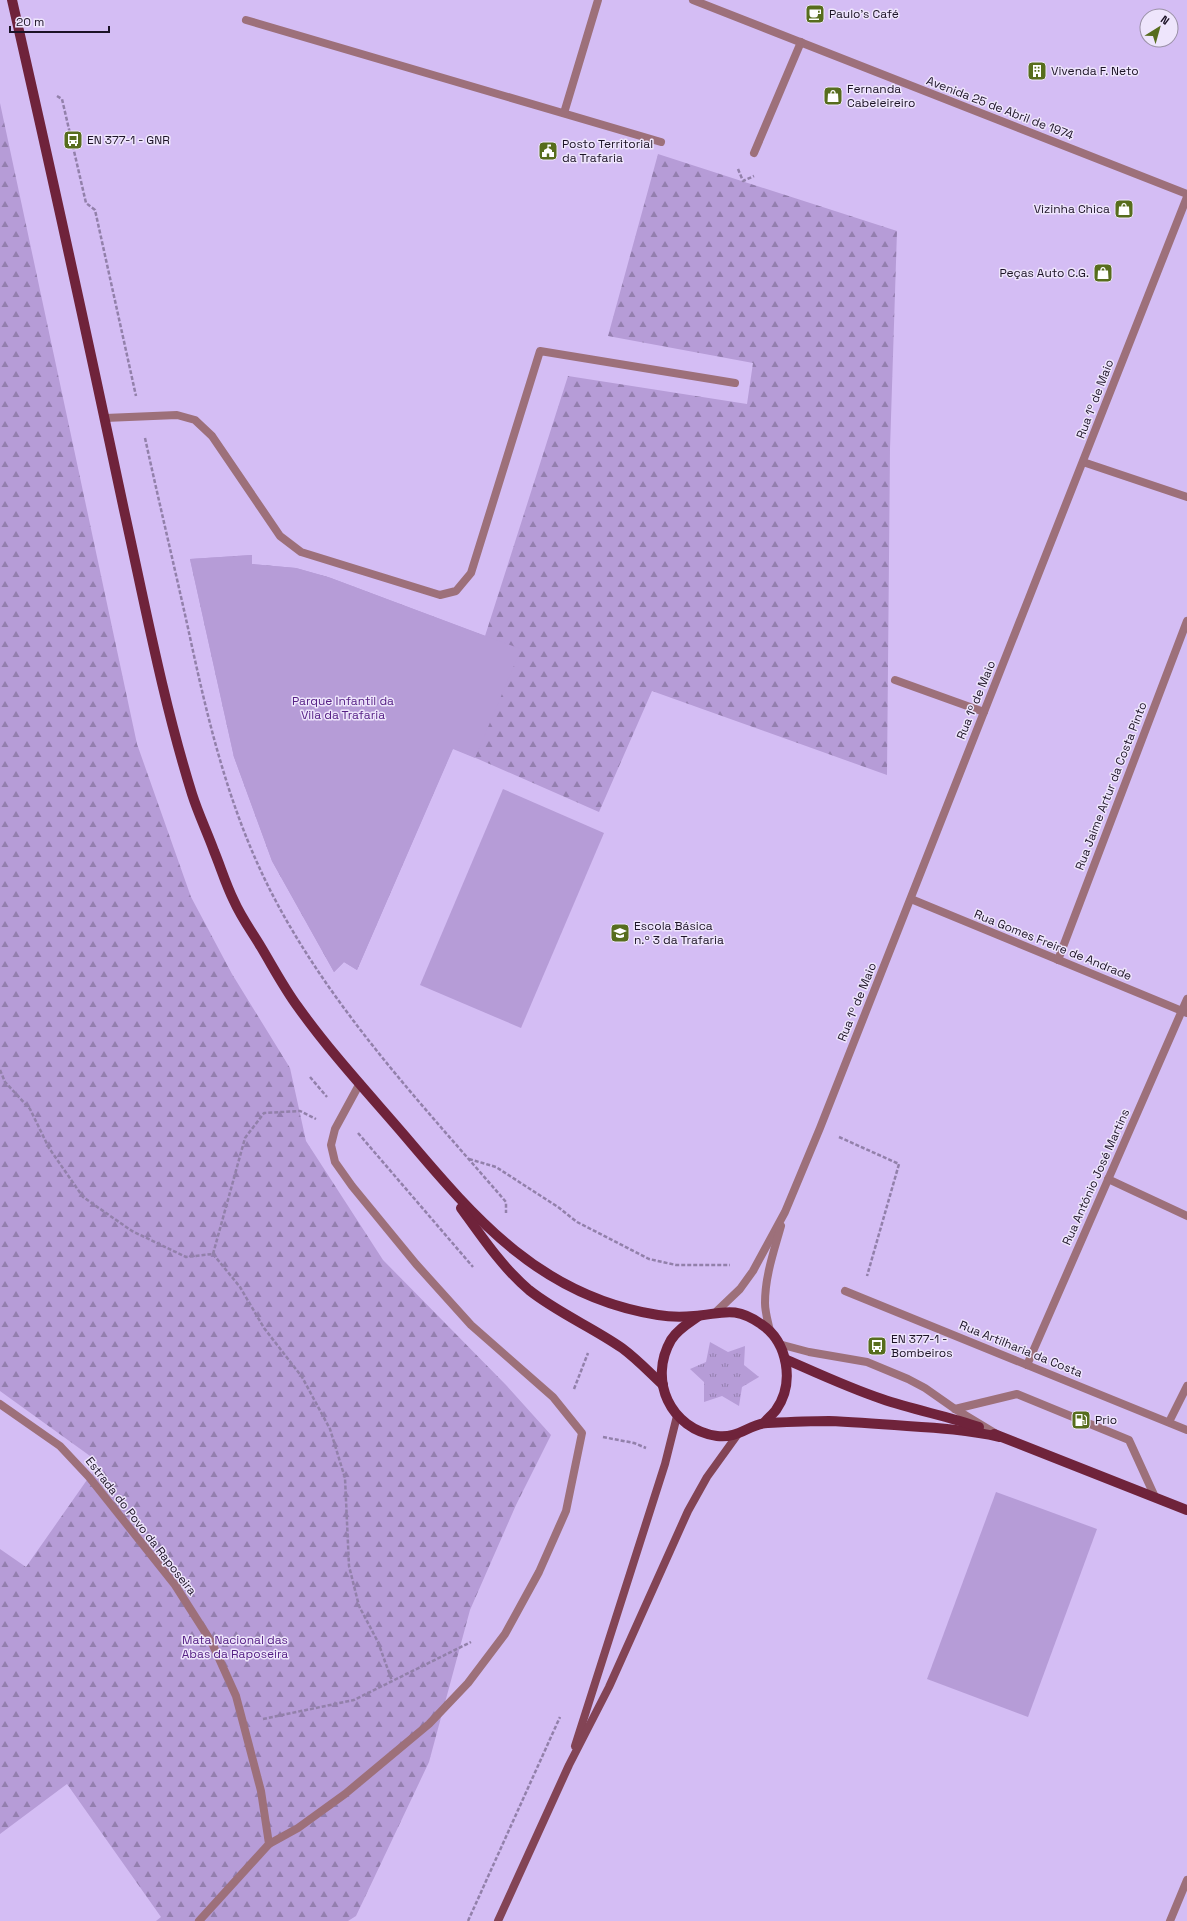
<svg xmlns="http://www.w3.org/2000/svg" width="1187" height="1921" font-family="'Space Grotesk',sans-serif">
<style>
.grass{fill:url(#grass-tufts)}
.forest{fill:url(#forest-firs)}
.park{fill:#b69cd7}
.lines{fill:none;stroke-linecap:round;stroke-linejoin:round}
.path{stroke:#9280aa;stroke-width:2.5;stroke-dasharray:4 2;stroke-linecap:butt}
.service{stroke:#9d707a;stroke-width:8}
.minor{stroke:#9d707a;stroke-width:8}
.secondary{stroke:#834455;stroke-width:8}
.primary{stroke:#6f233b;stroke-width:10}
.labels{text-anchor:middle;stroke-width:3;stroke-linejoin:round;paint-order:stroke}
.poi-label{font-size:12px;fill:#1c1326;stroke:#eee5fc;text-anchor:start}
.street-label{font-size:12px;fill:#1c1326;stroke:#eee5fc}
.park-label{font-size:12px;fill:#562185;stroke:#eee5fc}
</style>
<defs>
<pattern id="grass-tufts" width="24" height="20" patternUnits="userSpaceOnUse"><rect width="24" height="20" fill="#b69cd7"/><path d="M3 7l-1-3M5 7V3M7 7l1-3M15 17l-1-3M17 17v-4M19 17l1-3" fill="none" stroke="#937eae"/></pattern>
<pattern id="forest-firs" width="22" height="20" patternUnits="userSpaceOnUse"><rect width="22" height="20" fill="#b69cd7"/><path d="M5 1l3.5 6h-7zM16 11l3.5 6h-7z" fill="#937eae"/></pattern>
</defs>
<rect width="100%" height="100%" fill="#d4bdf4"/>
<polygon class="grass" points="710,1342 728,1352 745,1346 744,1365 759,1377 742,1387 739,1406 722,1396 704,1402 704,1382 690,1369 706,1362"/>
<g class="forest">
<polygon points="0,103 137,744 191,897 232,974 290,1068 306,1141 383,1260 506,1385 551,1435 516,1505 470,1610 429,1762 356,1916 348,1921 156,1921 161,1917 67,1784 0,1834 0,1549 26,1567 89,1477 91,1478 97,1461 0,1391"/>
<polygon points="658,154 897,231 890,449 887,775 652,691 599,812 453,748 357,970 344,962 334,972 272,861 234,757 190,559 252,555 252,564 296,568 331,578 485,636 568,376 747,404 753,363 608,336"/>
</g>
<g class="park">
<polygon points="252,555 252,564 296,568 328,577 521,649 475,758 453,749 357,970 344,962 334,972 272,861 234,757 190,559"/>
<polygon points="503,789 604,833 521,1028 420,985"/>
<polygon points="996,1492 1097,1529 1028,1717 927,1679"/>
</g>
<g class="lines">
<g class="path">
<polyline points="57,96 62,99 86,203 95,210 136,396"/>
<polyline points="738,169 743,181 754,176"/>
<path d="M145,438C159,502 174,565 188,628C209,726 231,819 279,907C339,1017 425,1108 506,1202V1213"/>
<polyline points="0,1070 5,1082 30,1109 49,1148 83,1197 132,1231 186,1257 213,1254"/>
<polyline points="310,1077 327,1097"/>
<polyline points="358,1133 473,1267"/>
<polyline points="839,1137 899,1164 867,1276"/>
<polyline points="469,1159 496,1167 558,1207 577,1222 649,1259 676,1265 730,1265"/>
<polyline points="213,1254 240,1287 264,1328 302,1377 330,1429 345,1478 349,1566 359,1606 378,1642 392,1681"/>
<polyline points="213,1254 245,1138 264,1113 300,1111 316,1119"/>
<polyline points="574,1389 588,1353"/>
<polyline points="603,1437 634,1443 646,1448"/>
<polyline points="263,1719 354,1700 471,1642"/>
<polyline points="468,1921 560,1717"/>
</g>
<g class="service">
<polyline points="246,20 661,142"/>
<polyline points="564,113 598,0"/>
<polyline points="105,418 177,415 195,420 212,436 280,536 301,552 440,595 456,591 471,573 540,351 735,383"/>
<polyline points="779,1344 809,1352 867,1362 908,1379 925,1388 955,1409 998,1435"/>
<polyline points="955,1409 1017,1394 1129,1440 1155,1497"/>
<polyline points="269,1844 298,1828 345,1794 429,1724 468,1683 505,1634 539,1572 566,1511 582,1433 553,1397 471,1325 416,1264 352,1186 335,1162 331,1145 335,1129 360,1083"/>
</g>
<g class="minor">
<polyline points="693,0 1187,194"/>
<polyline points="754,153 801,42"/>
<polyline points="1083,462 1187,497"/>
<polyline points="895,680 984,712"/>
<polyline points="911,899 1187,1013"/>
<polyline points="1058,960 1187,621"/>
<polyline points="1108,1179 1187,1216"/>
<polyline points="845,1291 1187,1430"/>
<polyline points="717,1311 740,1289 753,1271 785,1212 820,1128 1187,197"/>
<path d="M770,1331C768,1322 765,1312 765,1303C765,1276 774,1251 781,1226"/>
<polyline points="1027,1365 1187,999"/>
<polyline points="0,1404 60,1446 89,1477 175,1585 212,1643 236,1696 261,1791 269,1844 199,1921"/>
<polyline points="1169,1422 1187,1386"/>
<polyline points="1170,1921 1187,1880"/>
</g>
<g class="secondary">
<polyline points="575,1746 665,1464 677,1416"/>
<polyline points="498,1921 569,1765 609,1687 688,1511 707,1477 738,1434"/>
</g>
<g class="primary">
<path d="M12,0C51,170 88,340 124,510C145,605 163,701 192,794C198,813 207,832 214,851C221,868 226,885 234,901C241,917 252,932 261,947C273,967 284,988 298,1007C330,1052 369,1094 405,1136C477,1221 542,1297 658,1315C670,1317 682,1317 694,1316C722,1314 734,1305 761,1324C788,1342 795,1383 776,1410C774,1413 766,1420 764,1423"/>
<path d="M461,1208C482,1237 502,1267 529,1290C558,1313 592,1327 622,1348C637,1359 650,1373 663,1385"/>
<path d="M699,1316C689,1323 678,1329 671,1340C648,1380 670,1429 717,1436C739,1439 750,1423 768,1423C788,1422 809,1421 829,1421C855,1422 881,1424 907,1426C939,1428 968,1430 1000,1437"/>
<path d="M785,1359C817,1373 849,1388 882,1399C914,1410 947,1416 979,1427"/>
<polyline points="994,1434 1187,1510"/>
</g>
</g>
<defs>
<g id="cafe-square" transform="scale(1)"><rect x="-9" y="-9" width="18" height="18" rx="4" fill="#576d1d" stroke="#eee5fc"/><path d="M-5.5-4.5H6V0H3Q3 3.5 0 3.5H-2.5Q-5.5 3.5-5.5 0ZM3-3.2v2h1.7v-2ZM-6 4.5H4V6H-6Z" fill="#fff"/></g>
<g id="building-square" transform="scale(1)"><rect x="-9" y="-9" width="18" height="18" rx="4" fill="#576d1d" stroke="#eee5fc"/><path d="M-4-6H4V6H1V3H-1V6H-4ZM-2.5-4.3h1.7v1.8h-1.7ZM.8-4.3h1.7v1.8H.8ZM-2.5-1h1.7V.8h-1.7ZM.8-1h1.7V.8H.8Z" fill="#fff"/></g>
<g id="shop-square" transform="scale(1)"><rect x="-9" y="-9" width="18" height="18" rx="4" fill="#576d1d" stroke="#eee5fc"/><path d="M-5-2.5h2.3a2.7 3.5 0 0 1 5.4 0H5L5.5 6h-11ZM-1.5-2.5h3a1.5 2.3 0 0 0-3 0Z" fill="#fff"/></g>
<g id="bus-square" transform="scale(1)"><rect x="-9" y="-9" width="18" height="18" rx="4" fill="#576d1d" stroke="#eee5fc"/><path d="M-5-6H5V4H4V6H2V4H-2V6H-4V4H-5ZM-3.5-4V0h7V-4ZM-3.5 1.2v1.5H-2V1.2ZM2 1.2v1.5H3.5V1.2Z" fill="#fff"/></g>
<g id="civic-square" transform="scale(1)"><rect x="-9" y="-9" width="18" height="18" rx="4" fill="#576d1d" stroke="#eee5fc"/><path d="M-.6-6.5H3V-4.5H.6V-3L4-1V1h2V6H-6V1h2V-1L-.6-3ZM-1.2 2.5V6h2.4V2.5Z" fill="#fff"/></g>
<g id="school-square" transform="scale(1)"><rect x="-9" y="-9" width="18" height="18" rx="4" fill="#576d1d" stroke="#eee5fc"/><path d="M0-5L7-2L0 1L-7-2ZM-4 1L0 2.5L4 1V4Q0 6-4 4Z" fill="#fff"/></g>
<g id="fuel-square" transform="scale(1)"><rect x="-9" y="-9" width="18" height="18" rx="4" fill="#576d1d" stroke="#eee5fc"/><path d="M-5.5-6h7V0h2V4h1.3V-2.5L3-4.5l.8-.8L6-3V5H2.5V1h-1V6h-7ZM-4.2-4.7v3.2H.2V-4.7Z" fill="#fff"/></g>
</defs>
<g fill-rule="evenodd">
<use href="#cafe-square" x="815" y="14"/>
<use href="#building-square" x="1037" y="71"/>
<use href="#shop-square" x="833" y="96"/>
<use href="#bus-square" x="73" y="140"/>
<use href="#civic-square" x="548" y="151"/>
<use href="#shop-square" x="1124" y="209"/>
<use href="#shop-square" x="1103" y="273"/>
<use href="#school-square" x="620" y="933"/>
<use href="#bus-square" x="877" y="1346"/>
<use href="#fuel-square" x="1081" y="1420"/>
</g>
<g class="labels">
<g class="poi-label">
<text x="829" y="18">Paulo's Café</text>
<text x="1051" y="75">Vivenda F. Neto</text>
<text x="847" y="93">Fernanda<tspan x="847" dy="14">Cabeleireiro</tspan></text>
<text x="87" y="144">EN 377-1 - GNR</text>
<text x="562" y="148">Posto Territorial<tspan x="562" dy="14">da Trafaria</tspan></text>
<text x="1110" y="213" text-anchor="end">Vizinha Chica</text>
<text x="1089" y="277" text-anchor="end">Peças Auto C.G.</text>
<text x="634" y="930">Escola Básica<tspan x="634" dy="14">n.º 3 da Trafaria</tspan></text>
<text x="891" y="1343">EN 377-1 -<tspan x="891" dy="14">Bombeiros</tspan></text>
<text x="1095" y="1424">Prio</text>
</g>
<g class="street-label">
<text transform="translate(1000 108) rotate(21)" y="4">Avenida 25 de Abril de 1974</text>
<text transform="translate(1095 399) rotate(-69)" y="4">Rua 1º de Maio</text>
<text transform="translate(976 700) rotate(-68)" y="4">Rua 1º de Maio</text>
<text transform="translate(1111 786) rotate(-69)" y="4">Rua Jaime Artur da Costa Pinto</text>
<text transform="translate(1053 945) rotate(22)" y="4">Rua Gomes Freire de Andrade</text>
<text transform="translate(857 1002) rotate(-68)" y="4">Rua 1º de Maio</text>
<text transform="translate(1096 1177) rotate(-66)" y="4">Rua António José Martins</text>
<text transform="translate(1021 1349) rotate(22)" y="4">Rua Artilharia da Costa</text>
<text transform="translate(141 1526) rotate(52)" y="4">Estrada do Povo da Raposeira</text>
</g>
<g class="park-label">
<text x="343" y="705">Parque Infantil da<tspan x="343" dy="14">Vila da Trafaria</tspan></text>
<text x="235" y="1644">Mata Nacional das<tspan x="235" dy="14">Abas da Raposeira</tspan></text>
</g>
</g>
<g transform="translate(1159 28) rotate(37)"><circle r="19" fill="#eee5fc" stroke="#9a91a6"/>
<path d="M0-3L7 15L0 10L-7 15Z" fill="#576d1d"/>
<text y="-6" font-size="11" font-weight="bold" text-anchor="middle" fill="#1c1326">N</text>
</g>
<path d="M10 26v6h99v-6" fill="none" stroke="#1c1326" stroke-width="2"/>
<text x="16" y="26" font-size="12" fill="#1c1326" stroke="#eee5fc" stroke-width="3" paint-order="stroke">20 m</text>
</svg>
